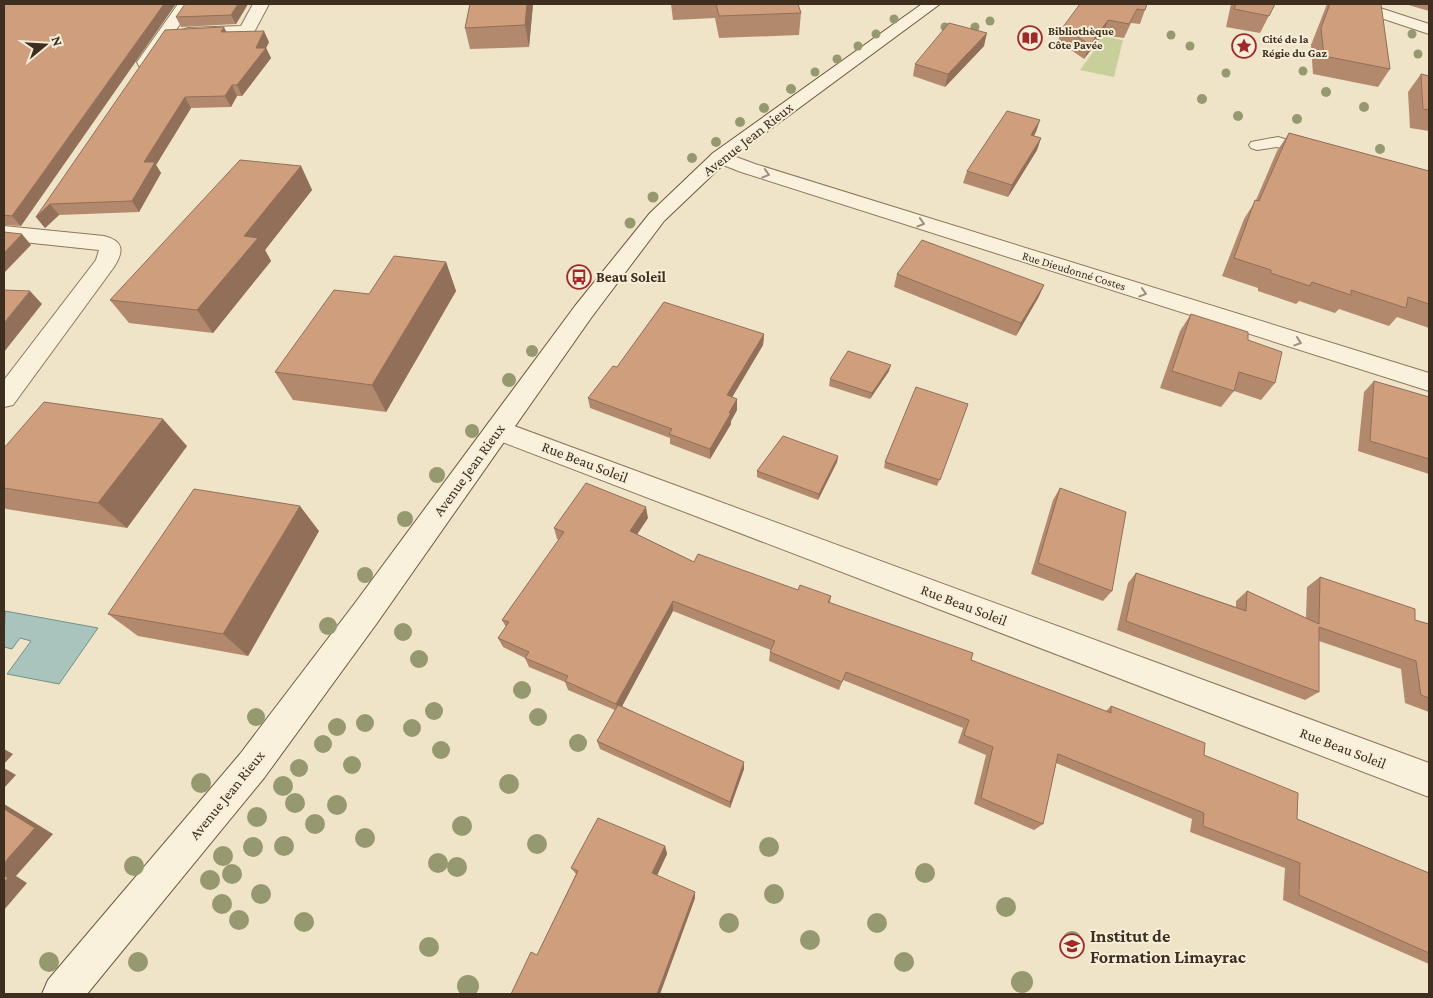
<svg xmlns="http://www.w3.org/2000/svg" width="1433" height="998" font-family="'Crimson Pro',serif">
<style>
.green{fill:#c9cf9b}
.water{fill:#a9c4bc;stroke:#6f938a}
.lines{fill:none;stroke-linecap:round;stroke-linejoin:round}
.lane-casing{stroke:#8d765c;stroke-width:2}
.street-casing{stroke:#8d765c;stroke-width:2}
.secondary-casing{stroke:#6f573f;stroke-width:2}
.lane{fill:#faf1dc;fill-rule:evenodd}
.street{fill:#faf1dc;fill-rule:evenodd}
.secondary{fill:#faf1dc;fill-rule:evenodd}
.tree{fill:#96986f}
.wall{fill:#b2896c}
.shaded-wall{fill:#916f58}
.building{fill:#cf9f7d;stroke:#916f58}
.oneway{stroke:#9c907e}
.labels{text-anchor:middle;stroke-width:4;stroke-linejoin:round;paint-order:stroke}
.far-poi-label{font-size:12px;font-weight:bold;fill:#3d2e20;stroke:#f7eed8;text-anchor:start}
.far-street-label{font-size:12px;fill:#3d2e20;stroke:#f7eed8}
.street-label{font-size:15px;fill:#3d2e20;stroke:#f7eed8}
.poi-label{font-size:15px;font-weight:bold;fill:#3d2e20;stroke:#f7eed8;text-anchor:start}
.near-poi-label{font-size:18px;font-weight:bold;fill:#3d2e20;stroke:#f7eed8;text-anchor:start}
</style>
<rect width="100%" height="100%" fill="#f0e4c8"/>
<polygon class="green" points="1091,34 1123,40 1114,77 1080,70 1096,48"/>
<polygon class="water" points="5,611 98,628 59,684 7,674 31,641 20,638 12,649 4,647"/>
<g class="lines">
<g class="lane-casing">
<polygon id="lane" points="1278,137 1318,149 1320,152 1318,155 1312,157 1277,147 1257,150 1251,148 1249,145 1251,142"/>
</g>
<g class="street-casing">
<g id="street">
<polygon points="178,4 194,4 151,66 139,66 137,62"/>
<polygon points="253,4 269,4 253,34 188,38 182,36 180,33 182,30 188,28 241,26"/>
<polygon points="1345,4 1368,4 1429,24 1429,34 1348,7"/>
<polygon points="720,151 755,164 1429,373 1429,391 741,172 713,161 710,157 713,153"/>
<path d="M4,226L104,236C124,241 124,251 114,267L13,405L4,407V380L96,260L99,250L4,240Z"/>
<polygon points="498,420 1429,763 1429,797 489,437 485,430 489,423"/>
</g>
</g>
<g class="secondary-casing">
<polygon id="secondary" points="922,4 940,4 727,161 664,221 591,318 377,623 264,778 87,994 42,994 48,980 240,754 355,603 575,306 650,213 713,153"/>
</g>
<use href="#lane" class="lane"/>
<use href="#street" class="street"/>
<use href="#secondary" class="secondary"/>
</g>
<g class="tree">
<circle cx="894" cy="19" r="4.5"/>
<circle cx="990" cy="21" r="4.5"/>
<circle cx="945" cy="27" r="4.5"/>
<circle cx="975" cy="27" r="4.5"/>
<circle cx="876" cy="34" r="4.5"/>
<circle cx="1412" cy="34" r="4.5"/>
<circle cx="1171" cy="35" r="4.5"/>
<circle cx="858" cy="46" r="4.5"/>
<circle cx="1190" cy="46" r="4.5"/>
<circle cx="1418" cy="54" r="4.5"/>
<circle cx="837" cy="59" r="4.5"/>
<circle cx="1303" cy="71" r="4.5"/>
<circle cx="815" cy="72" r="4.5"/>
<circle cx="1226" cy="73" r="4.5"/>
<circle cx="791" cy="89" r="5"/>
<circle cx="1326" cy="92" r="5"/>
<circle cx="1202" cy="99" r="5"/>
<circle cx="1364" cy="107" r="5"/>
<circle cx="764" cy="108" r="5"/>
<circle cx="1238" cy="116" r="5"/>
<circle cx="1297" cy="119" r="5"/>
<circle cx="740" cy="122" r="5"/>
<circle cx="716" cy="142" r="5"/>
<circle cx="1380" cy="149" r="5"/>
<circle cx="692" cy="158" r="5"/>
<circle cx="653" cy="197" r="5.5"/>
<circle cx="630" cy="223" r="5.5"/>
<circle cx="532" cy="351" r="6"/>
<circle cx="509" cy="380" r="7"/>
<circle cx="472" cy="431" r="7"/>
<circle cx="437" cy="475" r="8"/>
<circle cx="405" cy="519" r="8"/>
<circle cx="365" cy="575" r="8"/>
<circle cx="328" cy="626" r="9"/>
<circle cx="403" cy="632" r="9"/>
<circle cx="419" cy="659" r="9"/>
<circle cx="522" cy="690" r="9"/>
<circle cx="434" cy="711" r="9"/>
<circle cx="256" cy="717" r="9"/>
<circle cx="538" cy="717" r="9"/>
<circle cx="365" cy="723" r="9"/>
<circle cx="337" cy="727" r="9"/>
<circle cx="412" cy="728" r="9"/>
<circle cx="578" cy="743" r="9"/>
<circle cx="323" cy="744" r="9"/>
<circle cx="441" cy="750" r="9"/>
<circle cx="352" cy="765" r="9"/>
<circle cx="299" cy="768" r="9"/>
<circle cx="201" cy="783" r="10"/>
<circle cx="509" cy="784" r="10"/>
<circle cx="283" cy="786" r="10"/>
<circle cx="295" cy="803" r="10"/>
<circle cx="337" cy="805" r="10"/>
<circle cx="257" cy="817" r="10"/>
<circle cx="315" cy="824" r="10"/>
<circle cx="462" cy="826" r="10"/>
<circle cx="365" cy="838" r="10"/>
<circle cx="537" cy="844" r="10"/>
<circle cx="284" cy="846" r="10"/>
<circle cx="253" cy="847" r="10"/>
<circle cx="769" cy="847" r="10"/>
<circle cx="223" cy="856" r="10"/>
<circle cx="438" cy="863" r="10"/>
<circle cx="134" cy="866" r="10"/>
<circle cx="457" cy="867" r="10"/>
<circle cx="925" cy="873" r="10"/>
<circle cx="232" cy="874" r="10"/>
<circle cx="210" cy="880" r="10"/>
<circle cx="261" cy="894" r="10"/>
<circle cx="774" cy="894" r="10"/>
<circle cx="222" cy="904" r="10"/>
<circle cx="1006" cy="907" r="10"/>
<circle cx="239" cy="920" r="10"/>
<circle cx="304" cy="922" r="10"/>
<circle cx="729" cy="923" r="10"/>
<circle cx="877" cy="923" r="10"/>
<circle cx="810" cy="940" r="10"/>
<circle cx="1072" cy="941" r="10"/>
<circle cx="429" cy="947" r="10"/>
<circle cx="49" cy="962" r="10"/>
<circle cx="138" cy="962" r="10"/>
<circle cx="904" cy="962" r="10"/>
<circle cx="1022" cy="982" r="11"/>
<circle cx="468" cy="986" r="11"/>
</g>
<g class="wall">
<polygon points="4,4 21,226 4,225"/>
<polygon points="248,4 236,24 181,27 176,17"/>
<polygon points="470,4 533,4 529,47 470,49 465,28"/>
<polygon points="671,4 798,4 801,13 799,35 719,38 715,18 673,20"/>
<polygon points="1147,4 1140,24 1131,23 1124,38 1102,35 1084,59 1058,41 1063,27"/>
<polygon points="1231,4 1275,4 1260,33 1226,27"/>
<polygon points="1327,4 1381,4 1390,69 1378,87 1313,74 1311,45"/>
<polygon points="1405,4 1429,4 1429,11"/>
<polygon points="226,32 269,42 266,48 271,58 242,96 237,96 231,107 191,108 156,165 161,173 139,212 59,215 45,228 36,217"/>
<polygon points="984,46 945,87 913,76 915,64"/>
<polygon points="1421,74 1429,76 1429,131 1410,128 1408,92"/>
<polygon points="1040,120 1034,136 1041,138 1037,150 1008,197 963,183 967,171"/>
<polygon points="1289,133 1429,171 1429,328 1397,317 1389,326 1339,309 1335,313 1299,301 1296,304 1258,291 1258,288 1222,276 1244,219 1256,200 1277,151"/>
<polygon points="301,166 312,190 265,250 271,261 213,333 129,323 110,300"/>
<polygon points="446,262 456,291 386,412 293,400 275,372 369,294"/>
<polygon points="897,274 1044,285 1038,298 1016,336 894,287"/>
<polygon points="1191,314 1248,340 1275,383 1261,400 1234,391 1221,407 1160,388 1180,331"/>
<polygon points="764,334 763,345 732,397 737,399 737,410 731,421 731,424 710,459 670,444 670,438 590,408 588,398 617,367"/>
<polygon points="889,371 870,399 829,386 830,379"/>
<polygon points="1374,381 1429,397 1429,474 1358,451 1364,392"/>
<polygon points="968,404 937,486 884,468 885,462"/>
<polygon points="187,446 127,528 6,509 4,507 4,448"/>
<polygon points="838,456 837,462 818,500 757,477 757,471"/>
<polygon points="1060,488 1112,591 1103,601 1031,574 1053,500"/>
<polygon points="648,518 637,534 694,562 798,590 831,596 830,603 971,660 1106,711 1111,706 1204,755 1297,819 1429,873 1429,964 1283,900 1285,868 1190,832 1192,819 1056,763 1043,824 1034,830 974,804 986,755 958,743 963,728 843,680 839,690 769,661 770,652 771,650 673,611 622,706 744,769 730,808 600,749 597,741 615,710 568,690 565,682 529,667 525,658 503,647 498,638 506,627 502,620 559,540 557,539 554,528"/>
<polygon points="319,531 248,656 138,636 108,614"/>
<polygon points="1136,573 1236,607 1236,601 1247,591 1306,618 1307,587 1320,577 1415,620 1429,624 1429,712 1405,703 1401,669 1319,641 1319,692 1305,700 1117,630 1128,583"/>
<polygon points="665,846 667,854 657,875 695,898 660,994 511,994 537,955 576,874 571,868"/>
</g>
<g class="shaded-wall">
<polygon points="164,4 176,4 21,226 12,216"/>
<polygon points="238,4 248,4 236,24 231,15"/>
<polygon points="527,4 533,4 529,47 525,25"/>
<polygon points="1108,20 1102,35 1084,59 1090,45"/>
<polygon points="224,27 229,37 221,32"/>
<polygon points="264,31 269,42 266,48 271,58 242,96 237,85"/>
<polygon points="987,33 984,46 945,87 948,74"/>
<polygon points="232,85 237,96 231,107 225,96"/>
<polygon points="185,97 191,108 156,165 161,173 139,212 132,201 144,162"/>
<polygon points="1040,120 1036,132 1027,147 1031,135"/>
<polygon points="1041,138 1037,150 1008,197 1012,185"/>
<polygon points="301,166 312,190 265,250 271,261 213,333 197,310 244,236"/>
<polygon points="50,204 59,215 45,228 36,217"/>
<polygon points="22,234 31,245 4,273 4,253"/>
<polygon points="446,262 456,291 386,412 372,385"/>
<polygon points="1044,285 1038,298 1016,336 1021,323"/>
<polygon points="30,291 42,304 4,352 4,323"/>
<polygon points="764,334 763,345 727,406 727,395"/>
<polygon points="891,365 889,371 870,399 872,393"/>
<polygon points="737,399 737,410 731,421 731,424 710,459 710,449"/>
<polygon points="163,419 187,446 127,528 98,503"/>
<polygon points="838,456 837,462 818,500 819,494"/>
<polygon points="300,506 319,531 248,656 223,634"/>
<polygon points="646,507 648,518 632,542 630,531"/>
<polygon points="673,601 673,611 619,712 616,704"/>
<polygon points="4,749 13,754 4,764"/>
<polygon points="744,762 744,769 730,808 730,802"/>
<polygon points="4,768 16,775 4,788"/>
<polygon points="4,804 53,834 16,876 27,883 4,910"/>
<polygon points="665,846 667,854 655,880 652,873"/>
<polygon points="695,892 695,898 660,994 657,994"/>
</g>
<g class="building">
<polygon points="4,4 164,4 12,216 4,215"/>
<polygon points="185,4 238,4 231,15 176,17"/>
<polygon points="470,4 527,4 525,25 465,28"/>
<polygon points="716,4 798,4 801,13 719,16"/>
<polygon points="1080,4 1147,4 1145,10 1137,9 1129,24 1108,20 1090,45 1063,27"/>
<polygon points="1236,4 1275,4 1269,16 1234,9"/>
<polygon points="1330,4 1381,4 1390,69 1324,56 1321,28"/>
<polygon points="949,23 987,33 948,74 915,64"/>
<polygon points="224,27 221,32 264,31 256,48 266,48 237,85 232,85 225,96 185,97 144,162 155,162 132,201 50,204 36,217 165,30"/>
<polygon points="1421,74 1429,76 1429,110 1423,109"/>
<polygon points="1007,111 1040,120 1031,135 1041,138 1012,185 967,171"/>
<polygon points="1289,133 1429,171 1429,304 1408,297 1406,308 1351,290 1351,295 1312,282 1310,286 1271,273 1271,270 1234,258 1255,200 1259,201"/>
<polygon points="240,160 301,166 244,236 258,238 197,310 110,300"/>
<polygon points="4,232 22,234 4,253"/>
<polygon points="922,240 1044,285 1021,323 897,274"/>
<polygon points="394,256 446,262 372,385 275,372 334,290 369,294"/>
<polygon points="4,290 30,291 4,323"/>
<polygon points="664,302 764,334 727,395 737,399 729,413 731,413 710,449 669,434 672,429 588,398 613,366 617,367"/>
<polygon points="1191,314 1248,332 1248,340 1282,352 1275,383 1239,372 1234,391 1172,371"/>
<polygon points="848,351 891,365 872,393 830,379"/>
<polygon points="1374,381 1429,397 1429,459 1370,441"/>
<polygon points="916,387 968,404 940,480 885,462"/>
<polygon points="44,402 163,419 98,503 4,488 4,448"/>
<polygon points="783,436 838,456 819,494 757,471"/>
<polygon points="586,483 646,507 630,531 694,562 698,554 798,590 800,585 831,596 828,602 973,653 971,660 1111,713 1111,706 1205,743 1204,755 1298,793 1297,819 1429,873 1429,953 1299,895 1300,863 1203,826 1204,813 1058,754 1043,824 981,798 993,747 964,735 969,720 846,672 842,682 770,652 775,641 673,601 616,704 565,681 568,676 525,658 529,652 498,638 509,622 502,620 564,532 554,528"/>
<polygon points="1060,488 1126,512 1112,591 1038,563"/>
<polygon points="194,489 300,506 223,634 108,614"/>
<polygon points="1136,573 1246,611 1247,591 1319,624 1320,577 1415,609 1415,620 1429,624 1429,698 1421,695 1416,661 1319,627 1319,692 1126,621"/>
<polygon points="618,705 744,762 730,802 597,741"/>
<polygon points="4,809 35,828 4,863"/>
<polygon points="598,818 665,846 652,873 695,892 657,994 511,994 531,952 537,955 578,871 571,868"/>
<polygon points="4,875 8,878 4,882"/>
</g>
<defs><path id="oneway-chevron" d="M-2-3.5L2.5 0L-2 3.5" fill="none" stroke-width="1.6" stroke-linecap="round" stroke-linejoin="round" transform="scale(1.25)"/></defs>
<g class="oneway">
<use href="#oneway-chevron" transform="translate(766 174) rotate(17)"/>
<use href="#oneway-chevron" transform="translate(921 223) rotate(17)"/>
<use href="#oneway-chevron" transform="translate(1143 293) rotate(17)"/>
<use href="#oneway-chevron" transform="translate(1298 342) rotate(18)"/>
</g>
<defs>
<g id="library-ring" transform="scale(1.25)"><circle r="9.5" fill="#f7eed8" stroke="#9e2a2b" stroke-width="1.5"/><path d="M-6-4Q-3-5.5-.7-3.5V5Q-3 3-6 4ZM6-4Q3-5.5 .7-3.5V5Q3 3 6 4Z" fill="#9e2a2b"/></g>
<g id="sight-ring" transform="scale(1.25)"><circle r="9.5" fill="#f7eed8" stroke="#9e2a2b" stroke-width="1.5"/><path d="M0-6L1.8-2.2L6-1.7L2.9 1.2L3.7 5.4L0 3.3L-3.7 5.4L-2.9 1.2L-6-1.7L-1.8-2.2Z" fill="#9e2a2b"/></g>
<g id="bus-ring" transform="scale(1.25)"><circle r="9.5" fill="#f7eed8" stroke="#9e2a2b" stroke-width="1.5"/><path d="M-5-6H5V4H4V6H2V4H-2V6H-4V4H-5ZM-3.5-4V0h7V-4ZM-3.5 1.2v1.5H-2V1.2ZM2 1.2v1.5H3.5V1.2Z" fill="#9e2a2b"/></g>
<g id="university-ring" transform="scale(1.25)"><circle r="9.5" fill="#f7eed8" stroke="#9e2a2b" stroke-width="1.5"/><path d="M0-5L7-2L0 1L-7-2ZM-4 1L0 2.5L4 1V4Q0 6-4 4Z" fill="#9e2a2b"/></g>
</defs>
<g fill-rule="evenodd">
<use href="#library-ring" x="1030" y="38"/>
<use href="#sight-ring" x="1244" y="46"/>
<use href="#bus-ring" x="579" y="277"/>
<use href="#university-ring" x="1072" y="946"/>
</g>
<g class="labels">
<g class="far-poi-label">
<text x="1048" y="35">Bibliothèque<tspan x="1048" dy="14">Côte Pavée</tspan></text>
<text x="1262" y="43">Cité de la<tspan x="1262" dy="14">Régie du Gaz</tspan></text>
</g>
<g class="far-street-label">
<text transform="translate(1074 271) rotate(17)" y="4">Rue Dieudonné Costes</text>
</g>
<g class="street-label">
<text transform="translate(748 139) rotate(-38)" y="5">Avenue Jean Rieux</text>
<text transform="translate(585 462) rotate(21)" y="5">Rue Beau Soleil</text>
<text transform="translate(469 470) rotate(-54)" y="5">Avenue Jean Rieux</text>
<text transform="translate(964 605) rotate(21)" y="5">Rue Beau Soleil</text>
<text transform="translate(1343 748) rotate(21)" y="5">Rue Beau Soleil</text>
<text transform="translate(227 795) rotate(-51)" y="5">Avenue Jean Rieux</text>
</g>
<g class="poi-label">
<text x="596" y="282">Beau Soleil</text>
</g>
<g class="near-poi-label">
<text x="1090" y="942">Institut de<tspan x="1090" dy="21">Formation Limayrac</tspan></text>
</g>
</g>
<rect width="1433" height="998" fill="none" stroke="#3d2e20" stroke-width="10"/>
<g transform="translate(45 45) rotate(72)" stroke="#f7eed8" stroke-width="4" paint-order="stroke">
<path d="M0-4L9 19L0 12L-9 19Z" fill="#3d2e20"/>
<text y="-8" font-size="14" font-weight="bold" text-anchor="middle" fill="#3d2e20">N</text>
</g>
</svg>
